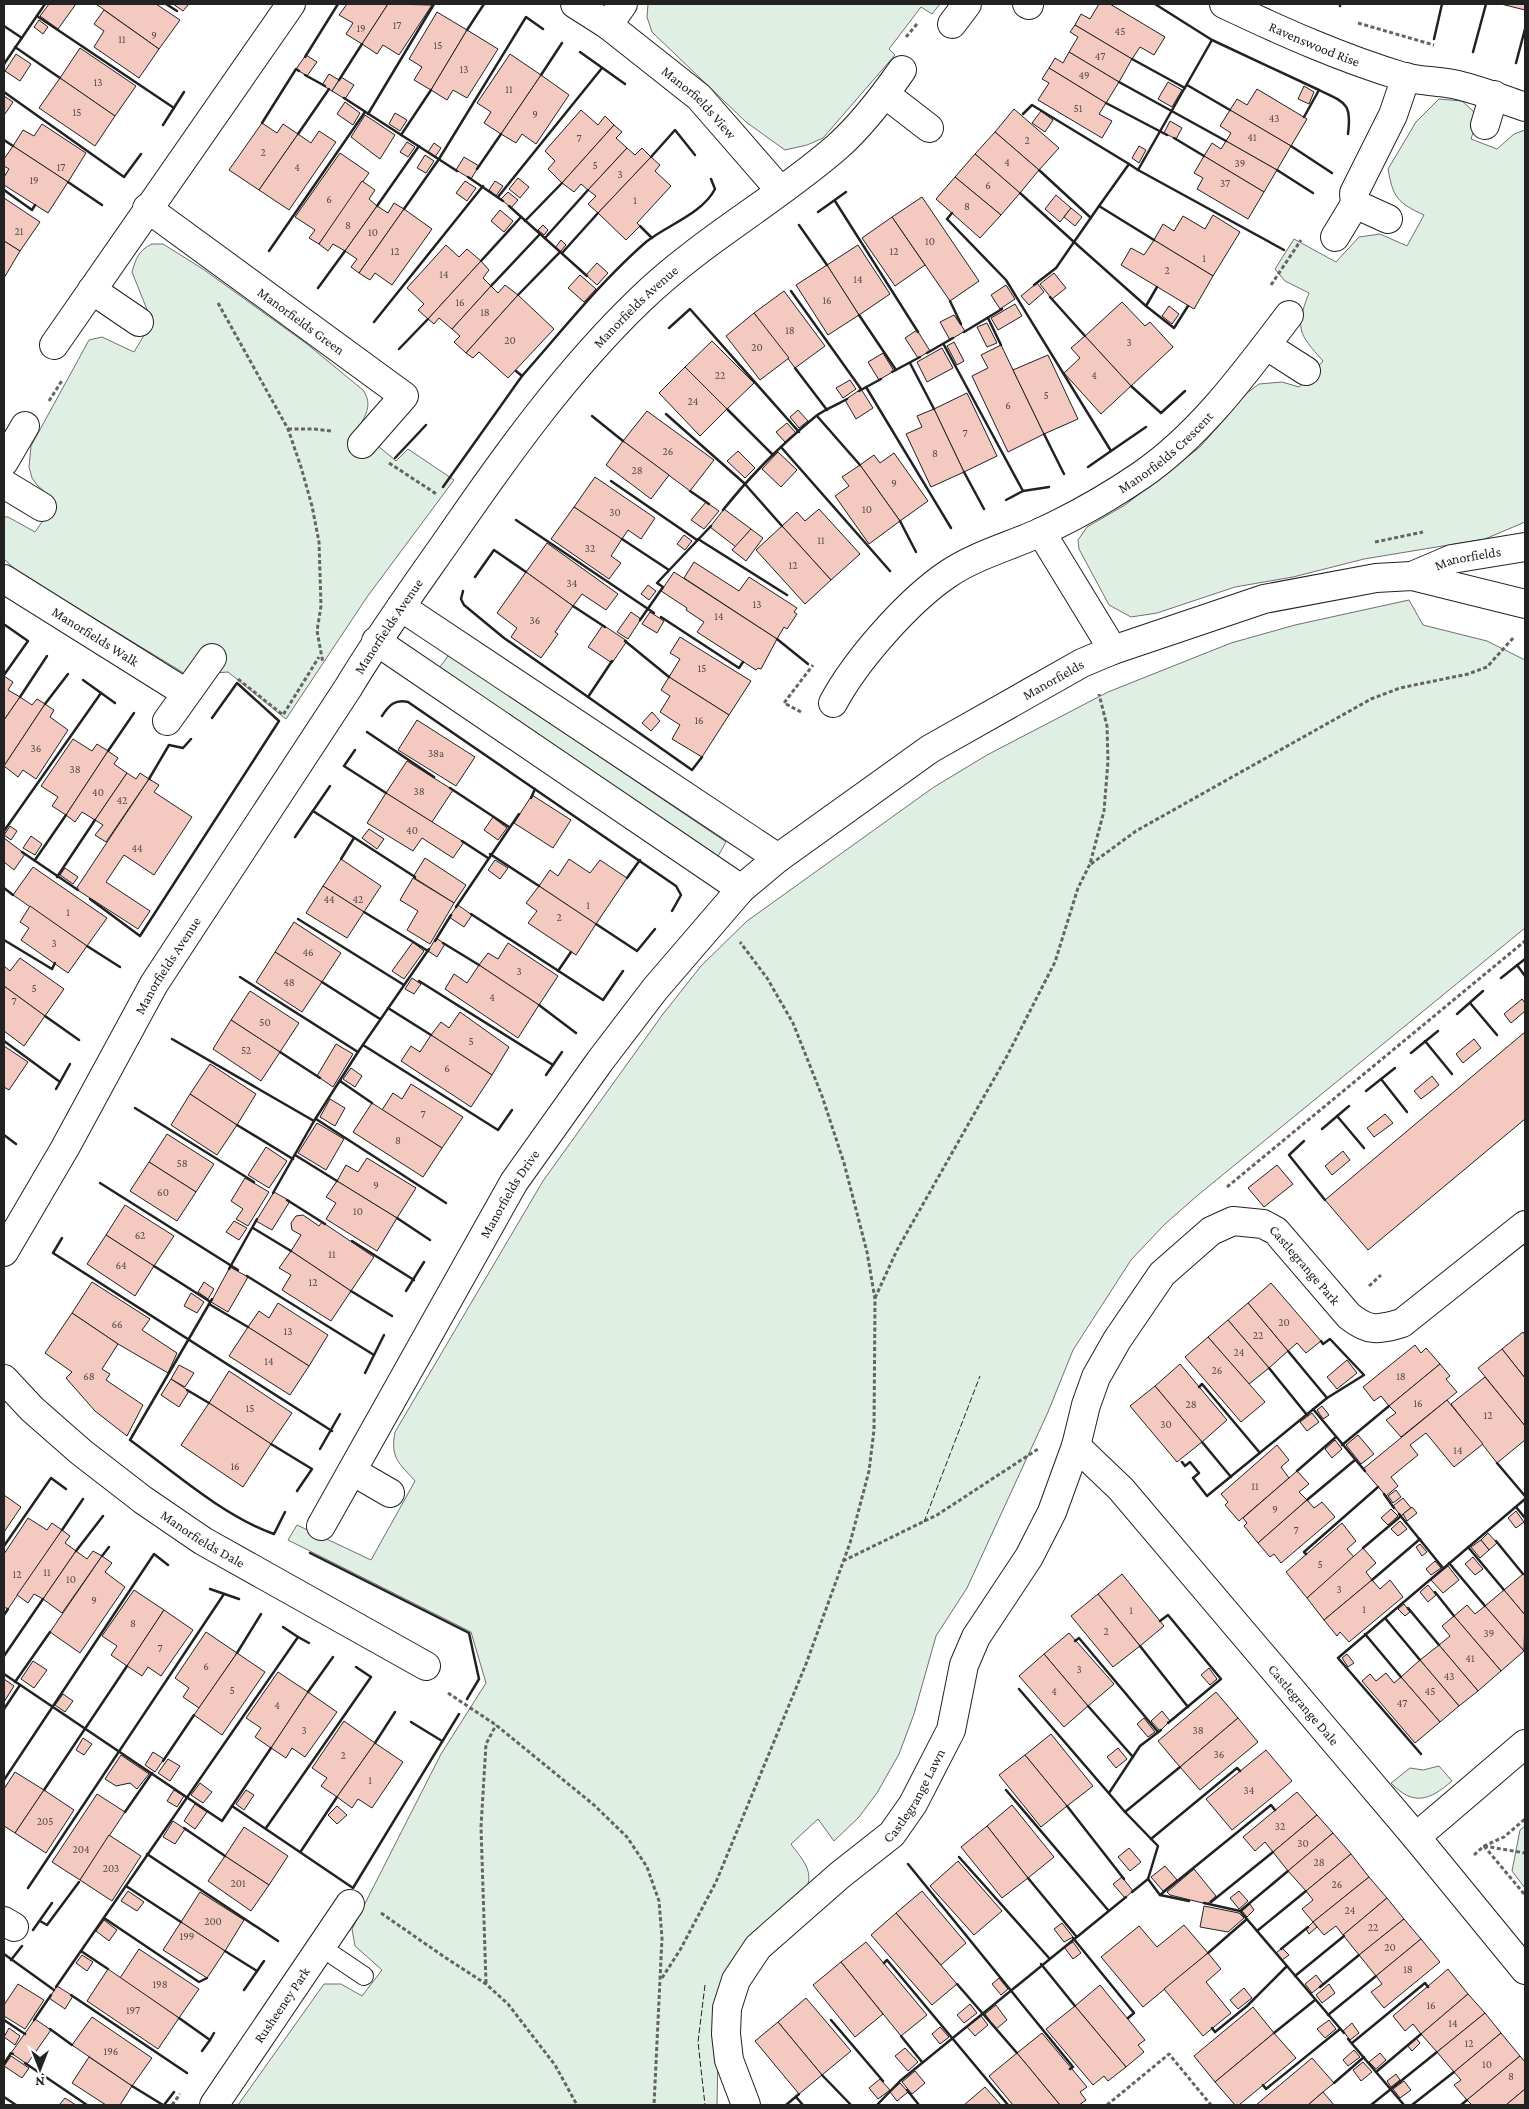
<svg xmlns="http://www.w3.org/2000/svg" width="1529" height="2109" font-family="'Crimson Pro',serif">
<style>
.green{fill:#e0efe3;stroke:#6f6f6f}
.building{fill:#f3c9c0;stroke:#222}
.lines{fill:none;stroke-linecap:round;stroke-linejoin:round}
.service-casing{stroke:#222;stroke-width:20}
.minor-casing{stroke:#222;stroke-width:30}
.path{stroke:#646464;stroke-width:3;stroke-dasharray:4 2.5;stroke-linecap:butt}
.service{stroke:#fff;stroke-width:18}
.minor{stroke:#fff;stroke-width:28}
.fence{stroke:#222;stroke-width:1;stroke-dasharray:6 2.5;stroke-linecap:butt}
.wall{stroke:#222;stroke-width:2.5}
.labels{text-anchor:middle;stroke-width:4;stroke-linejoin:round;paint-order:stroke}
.number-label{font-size:11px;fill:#564c4a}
.street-label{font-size:14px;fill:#222;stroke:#fff}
</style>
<rect width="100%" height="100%" fill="#fff"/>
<g class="green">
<polygon points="648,4 940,4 932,14 921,7 889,49 895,55 823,138 807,145 785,150 746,122 652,32 647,17"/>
<path d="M1439,99L1462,101L1473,111L1477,120L1471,139L1497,149L1514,134L1525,130V522L1485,539L1364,559L1293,577L1235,587L1157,613L1131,617L1109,605L1079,549L1078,540L1087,527L1125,505L1200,447L1247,393L1259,384L1282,382L1299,387L1323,361C1298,333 1295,329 1309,293L1285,281L1275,269L1294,239L1336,262L1359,237L1380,234L1407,246L1424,215C1398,203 1393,198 1388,169L1416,122Z"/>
<path d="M152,244H163L203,269L307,344L363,390C373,405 366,414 358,429L396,461L408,449L454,480L367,597L286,719L228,672L187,675L18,572L4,559V517H8L35,532L56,502L37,485L32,478L29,467L31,446L89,340L102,337L134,352L152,322L132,272C136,258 139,250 152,244Z"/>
<path d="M1409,600L1423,625L1487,641L1525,660V928L1198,1195L1165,1224L1131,1260L1073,1350L1048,1412L967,1588L936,1636L914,1714L899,1754L877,1793L859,1817L834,1841L818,1819L791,1844C801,1858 815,1871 806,1889L754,1937L718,2056L717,2105H238L324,1984H341L362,1996L382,1970L355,1946L352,1929L441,1754L486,1683L471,1632L288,1540L297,1525L371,1560L415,1481C399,1463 390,1458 395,1432L543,1181L663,1014L701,966L747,921L934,787L987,755L1108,692L1231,643L1295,625Z"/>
<polygon points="449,655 726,842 717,858 439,668"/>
<path d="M1439,1766L1452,1781C1429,1801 1413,1806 1391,1783L1410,1768L1423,1770Z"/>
<polygon points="1525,1826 1525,1888 1512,1871 1520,1830"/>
</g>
<g class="building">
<polygon points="49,4 76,4 58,29 40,16"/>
<polygon points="96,4 156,4 180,20 159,49"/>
<polygon points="173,4 189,4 183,11"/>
<polygon points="347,4 388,4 362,44 346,34 353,23 339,15"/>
<polygon points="388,4 432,5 399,55 383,45 377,54 362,44"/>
<polygon points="1099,4 1110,4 1165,37 1154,55 1140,47 1132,59 1075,25 1081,14 1090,19"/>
<polygon points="1501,4 1525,4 1525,10"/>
<polygon points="104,10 159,49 139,78 94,47 104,31 94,24"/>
<polygon points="437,12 467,30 431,90 414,80 422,67 409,59"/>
<polygon points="39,20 48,27 43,34 34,27"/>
<polygon points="1075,25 1132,59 1119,82 1069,52 1078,37 1070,32"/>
<polygon points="467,30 498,49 467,98 453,90 447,100 431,90"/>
<polygon points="80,48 136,86 115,116 60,78"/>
<polygon points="1069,52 1119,82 1106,103 1049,68 1055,58 1063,63"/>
<polygon points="16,54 31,64 20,81 5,71"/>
<polygon points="510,54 541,75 501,134 484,123 491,112 477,103"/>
<polygon points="306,55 317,62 307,76 296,69"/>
<polygon points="1049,68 1106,103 1099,114 1112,121 1102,138 1038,100 1049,83 1042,79"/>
<polygon points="329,74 339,80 332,91 322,85"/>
<polygon points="541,75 569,95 536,144 522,134 516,143 501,134"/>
<polygon points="341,77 354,85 345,99 332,91"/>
<polygon points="60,78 115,116 95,146 39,108"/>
<polygon points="1168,82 1182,90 1172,107 1158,99"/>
<polygon points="1304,86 1314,92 1309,104 1298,99"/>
<polygon points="1257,89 1307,119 1291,146 1230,110 1237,99 1247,105"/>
<polygon points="4,96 13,102 5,114 4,113"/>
<polygon points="345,102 360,113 353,125 337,114"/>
<polygon points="1014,109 1059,148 1039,170 995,132"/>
<polygon points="581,110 598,125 605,116 614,125 562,183 548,169 555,161 545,151"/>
<polygon points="1230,110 1291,146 1277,170 1226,141 1231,133 1220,126"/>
<polygon points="1041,111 1053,120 1045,132 1032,123"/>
<polygon points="395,113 407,120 400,131 389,124"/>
<polygon points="365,115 395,135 380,159 351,137"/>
<polygon points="1170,121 1182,128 1176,139 1164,133"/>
<polygon points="262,123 277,133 283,124 298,134 259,190 229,170"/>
<polygon points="42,124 86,153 68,182 13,146 23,130 34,136"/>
<polygon points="614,125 622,132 616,138 627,148 588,190 581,184 574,192 562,183"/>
<polygon points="319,131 336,142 289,210 259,190 298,134 311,143"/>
<polygon points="995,132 1039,170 1020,193 975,154"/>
<polygon points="1226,141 1277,170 1264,192 1204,156 1212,143 1221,149"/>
<polygon points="407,142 415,147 408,157 400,152"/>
<polygon points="434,143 441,148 435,157 428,152"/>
<polygon points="13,146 68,182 48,213 4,185 4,177 9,169 4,166 4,159"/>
<polygon points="1139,146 1146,150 1139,163 1132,158"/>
<polygon points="627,148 635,155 642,148 651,157 598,213 588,204 596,196 588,190"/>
<polygon points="340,153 369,173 319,244 309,238 315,230 295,217"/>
<polygon points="975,154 1020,193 1001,215 955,177"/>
<polygon points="425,155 434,161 426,173 417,168"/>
<polygon points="1204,156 1264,192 1248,219 1197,189 1203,178 1194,173"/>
<polygon points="464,157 479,166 471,179 456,170"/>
<polygon points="651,157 660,165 655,171 671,186 637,223 640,226 626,240 598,213"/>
<polygon points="955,177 1001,215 980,238 936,199"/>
<polygon points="518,178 529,187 520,198 509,189"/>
<polygon points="362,181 375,190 369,199 377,206 345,251 333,244 328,251 319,244"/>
<polygon points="465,181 476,188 467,201 456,193"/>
<polygon points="495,181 503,186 496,196 489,190"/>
<polygon points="508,192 518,200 511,208 501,199"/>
<polygon points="1056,195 1071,208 1060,222 1045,209"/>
<polygon points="922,197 979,281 950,301 892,217"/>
<polygon points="4,198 40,222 20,251 4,241"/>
<polygon points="394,203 404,209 359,273 351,267 357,259 345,251 377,206 388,213"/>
<polygon points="1071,208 1082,217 1075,226 1064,217"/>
<polygon points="404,209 432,229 392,285 375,273 370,280 359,273"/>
<polygon points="500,210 513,221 504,232 491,221"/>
<polygon points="1213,215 1240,232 1213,276 1154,240 1163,224 1174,231 1183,216 1205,229"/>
<polygon points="892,217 925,265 895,286 862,238"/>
<polygon points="543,225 548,230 544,235 538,230"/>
<polygon points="561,240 566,245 560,252 555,248"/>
<polygon points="1154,240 1213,276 1194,309 1121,265 1131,248 1144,255"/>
<polygon points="4,241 20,251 4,278"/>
<polygon points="446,245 459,257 467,249 481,261 428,319 418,310 424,304 407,288"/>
<polygon points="858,245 890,294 859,315 827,265"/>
<polygon points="481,261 489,270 483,278 491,286 452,329 439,318 434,324 428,319"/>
<polygon points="597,263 608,273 597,285 586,275"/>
<polygon points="827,265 859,315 828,335 796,285"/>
<polygon points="1054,273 1066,288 1052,299 1040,284"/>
<polygon points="580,275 596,289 584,302 568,288"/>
<polygon points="1037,283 1044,292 1029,305 1021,296"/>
<polygon points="505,285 518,295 466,353 454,342 460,336 452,329 491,286 498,293"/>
<polygon points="1006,285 1015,299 1000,309 991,295"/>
<polygon points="784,291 825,346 795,368 754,313"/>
<polygon points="518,295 554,329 508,378 479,352 473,358 466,353"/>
<polygon points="1122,302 1145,326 1150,322 1173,347 1131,386 1085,336"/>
<polygon points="1015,304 1022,316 998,330 991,318"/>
<polygon points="1169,306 1179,314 1172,324 1162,316"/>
<polygon points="754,313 789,358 760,380 726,336"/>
<polygon points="954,315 965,331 950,340 940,322"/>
<polygon points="987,323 997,343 987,347 977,327"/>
<polygon points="917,330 930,351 918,358 905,338"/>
<polygon points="1085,336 1131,386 1101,414 1064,373 1080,358 1071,348"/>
<polygon points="712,341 754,383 727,409 685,367"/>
<polygon points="954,342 964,361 957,365 947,346"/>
<polygon points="1001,345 1044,434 1008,452 972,376 988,368 981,355"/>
<polygon points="942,348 953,368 927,382 917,362"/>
<polygon points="883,353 894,371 879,380 868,362"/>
<polygon points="1048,355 1078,419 1044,434 1013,370"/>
<polygon points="685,367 727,409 700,436 659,393"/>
<polygon points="850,380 856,389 843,398 836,388"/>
<polygon points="861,389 873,408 856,419 845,400"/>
<polygon points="967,393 997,456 964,472 934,409"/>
<polygon points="934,409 964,472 931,487 906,434 922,427 917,416"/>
<polygon points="798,410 808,421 799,428 790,417"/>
<polygon points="647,411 714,460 690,491 623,441"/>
<polygon points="787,423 796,433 785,442 776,432"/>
<polygon points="623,441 669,475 651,499 606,465"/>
<polygon points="738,451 755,468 745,478 727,461"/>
<polygon points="778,452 797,470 781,487 762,469"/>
<polygon points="894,453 928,501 900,521 860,465 874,455 880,463"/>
<polygon points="860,465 900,521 869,544 835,496 849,486 842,477"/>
<polygon points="595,477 655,518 641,539 628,530 622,539 574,507"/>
<polygon points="706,502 719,511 704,529 691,520"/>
<polygon points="574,507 622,539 611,556 621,563 609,579 551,539"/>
<polygon points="724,509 751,529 736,547 710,527"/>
<polygon points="819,509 860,554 831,580 782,526 797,512 805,521"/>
<polygon points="782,526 831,580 805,604 756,550"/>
<polygon points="751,529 763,538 746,561 732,550"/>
<polygon points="684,535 692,541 685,550 677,544"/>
<polygon points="547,543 618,594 606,610 582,594 573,606 526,572"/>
<polygon points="694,562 739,591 749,577 797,608 794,612 797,614 787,629 784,627 777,639 684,578"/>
<polygon points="526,572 573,606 555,632 558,634 541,658 511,637 517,628 497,613"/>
<polygon points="674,572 777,639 761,669 758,668 756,670 697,632 704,622 686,610 687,608 661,591"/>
<polygon points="648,585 656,591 649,600 641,594"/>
<polygon points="631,612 641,619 628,639 617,632"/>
<polygon points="650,612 664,621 657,633 642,624"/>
<polygon points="603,625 627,641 612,663 588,647"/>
<polygon points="680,637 751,681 729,715 669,677 680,659 670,653"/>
<polygon points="4,676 13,682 8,690 20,697 4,720"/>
<polygon points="669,677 729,715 702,757 672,739 680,725 660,712 670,696 661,690"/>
<polygon points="20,697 32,705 37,699 45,704 4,766 4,720"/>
<polygon points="45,704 54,710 50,717 68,730 36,779 23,770 18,777 4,766"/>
<polygon points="652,712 660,721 651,731 642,723"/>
<polygon points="417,720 475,757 456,786 398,750"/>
<polygon points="73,739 92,751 97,744 108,751 66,815 52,806 58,797 41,786"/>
<polygon points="108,751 118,758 114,764 127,773 95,820 82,812 75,822 66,815"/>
<polygon points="407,761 453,790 432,822 386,793"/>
<polygon points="127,773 136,779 140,773 149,779 106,842 95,835 103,825 95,820"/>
<polygon points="149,779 159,785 154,792 192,817 154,875 124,855 106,882 150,911 138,929 76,889"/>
<polygon points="386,793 464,842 453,858 422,838 413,851 367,823"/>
<polygon points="532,795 571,820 553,848 514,823"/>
<polygon points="493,817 507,828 498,840 484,830"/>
<polygon points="10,826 17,831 11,840 4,835"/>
<polygon points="369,829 384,839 377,849 362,838"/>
<polygon points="31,836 42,844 35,855 23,848"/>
<polygon points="4,838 25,854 14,870 4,862"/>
<polygon points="425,858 466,885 454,903 413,877"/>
<polygon points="341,859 381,886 364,912 323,886"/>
<polygon points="569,859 590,873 600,860 627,878 596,924 539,886 550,870 558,876"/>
<polygon points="495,860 508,868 500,879 488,870"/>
<polygon points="33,867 107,918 87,946 13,895"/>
<polygon points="65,868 78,877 73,884 60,875"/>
<polygon points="413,878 454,903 430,944 407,930 418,911 400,900"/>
<polygon points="323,886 364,912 347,938 306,913"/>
<polygon points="539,886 596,924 576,955 528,923 537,911 526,903"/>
<polygon points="458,905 472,915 464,927 449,917"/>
<polygon points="30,906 87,946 68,973 21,940 29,928 20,922"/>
<polygon points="294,922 341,953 322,982 275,952"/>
<polygon points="436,938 445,944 437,957 428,951"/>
<polygon points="413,942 424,951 404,979 392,971"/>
<polygon points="508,943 558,976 539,1005 479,965 488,953 498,959"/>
<polygon points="275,952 322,982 302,1012 256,982"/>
<polygon points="20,958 64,989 45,1016 4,986 4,966 10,971"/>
<polygon points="479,965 539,1005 518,1038 445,989 454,974 467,983"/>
<polygon points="412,978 421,984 414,994 405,989"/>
<polygon points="4,986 45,1016 24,1046 4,1031"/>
<polygon points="250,991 299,1023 280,1052 231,1020"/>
<polygon points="1522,999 1525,1003 1525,1011 1511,1023 1504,1014"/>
<polygon points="460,1012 509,1047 492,1075 431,1035 441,1022 449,1028"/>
<polygon points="231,1020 280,1052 261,1081 213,1049"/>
<polygon points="1525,1032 1525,1119 1368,1250 1325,1200"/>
<polygon points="431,1035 492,1075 471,1107 401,1061 411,1046 420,1052"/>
<polygon points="1474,1039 1481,1048 1463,1063 1456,1054"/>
<polygon points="336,1044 353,1054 333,1087 317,1076"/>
<polygon points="4,1046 28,1062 9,1090 4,1087"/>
<polygon points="210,1064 256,1094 237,1125 190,1094"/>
<polygon points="351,1068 362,1076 355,1087 343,1079"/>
<polygon points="1432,1076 1439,1085 1421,1099 1414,1091"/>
<polygon points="411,1084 463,1117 442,1148 382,1110 393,1093 402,1099"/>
<polygon points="190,1094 237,1125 217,1155 171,1125"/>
<polygon points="330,1099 345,1108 335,1126 320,1117"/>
<polygon points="372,1103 442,1148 423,1177 353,1132"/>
<polygon points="1385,1114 1393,1123 1374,1137 1367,1128"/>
<polygon points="317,1123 344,1139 326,1170 298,1153"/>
<polygon points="167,1134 214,1164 196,1192 149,1162"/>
<polygon points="266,1147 287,1161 269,1188 248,1175"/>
<polygon points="1343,1151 1350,1160 1332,1175 1325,1166"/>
<polygon points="367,1158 416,1188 397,1218 337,1181 346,1165 358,1172"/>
<polygon points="149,1162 196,1192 177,1221 130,1191"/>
<polygon points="1277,1165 1293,1184 1264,1207 1248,1188"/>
<polygon points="245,1178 269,1192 248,1226 236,1219 243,1209 231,1201"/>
<polygon points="337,1181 397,1218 377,1251 326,1219 336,1203 326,1197"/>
<polygon points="274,1192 290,1201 272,1230 256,1221"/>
<polygon points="125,1205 174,1236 154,1266 106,1235"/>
<polygon points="303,1215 319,1226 322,1222 374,1257 351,1291 291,1251 301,1235 292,1230 291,1223 296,1216"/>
<polygon points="234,1221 247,1228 239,1240 226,1232"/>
<polygon points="106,1235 154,1266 135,1296 87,1264"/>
<polygon points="291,1251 351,1291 331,1321 282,1290 291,1275 279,1268"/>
<polygon points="230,1267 248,1277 228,1312 211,1302"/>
<polygon points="92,1282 150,1319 142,1330 177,1353 168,1373 118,1344 72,1313"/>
<polygon points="204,1282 214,1289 208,1299 198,1292"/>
<polygon points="1271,1283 1321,1341 1306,1353 1297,1343 1288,1351 1248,1303"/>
<polygon points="191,1293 204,1302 197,1313 184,1306"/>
<polygon points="278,1303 328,1335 309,1366 248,1327 259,1311 269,1318"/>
<polygon points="1248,1303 1288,1351 1269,1368 1228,1320"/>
<polygon points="72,1313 118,1344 102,1369 110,1374 106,1380 143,1405 127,1436 95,1411 66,1378 72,1372 45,1353"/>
<polygon points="1228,1320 1269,1368 1249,1384 1208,1337"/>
<polygon points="248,1327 309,1366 290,1395 229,1356"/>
<polygon points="1523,1332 1525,1335 1525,1378 1502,1349"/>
<polygon points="1208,1337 1265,1402 1241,1422 1185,1357"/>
<polygon points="1415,1345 1421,1353 1426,1348 1440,1364 1389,1406 1381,1396 1374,1401 1363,1387"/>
<polygon points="1502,1349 1525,1378 1525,1426 1478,1368"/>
<polygon points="1347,1360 1357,1373 1337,1389 1327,1377"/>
<polygon points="1180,1364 1227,1420 1202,1442 1155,1386"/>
<polygon points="1440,1364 1450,1376 1446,1379 1457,1392 1401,1437 1386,1420 1396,1413 1389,1406"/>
<polygon points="179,1365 194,1373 185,1387 171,1379"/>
<polygon points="229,1371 292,1413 271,1444 209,1403"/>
<polygon points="1485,1377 1525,1426 1525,1440 1497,1463 1451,1404"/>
<polygon points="171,1379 189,1391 179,1407 161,1395"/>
<polygon points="1155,1386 1202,1442 1177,1462 1130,1406"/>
<polygon points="1447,1400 1483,1444 1454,1467 1426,1433 1410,1445 1418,1455 1391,1477 1398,1486 1386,1496 1363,1469"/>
<polygon points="209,1403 271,1444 243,1487 181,1445"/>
<polygon points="1322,1406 1329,1415 1323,1419 1317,1410"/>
<polygon points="1312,1413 1319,1422 1307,1431 1300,1422"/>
<polygon points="1358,1435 1374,1454 1361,1464 1346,1445"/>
<polygon points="1335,1440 1342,1449 1332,1458 1325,1449"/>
<polygon points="1277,1445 1289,1460 1281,1467 1289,1478 1239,1521 1225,1505 1228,1502 1221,1494"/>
<polygon points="1297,1471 1309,1484 1299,1492 1307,1500 1258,1543 1244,1526 1247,1523 1243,1518"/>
<polygon points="1396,1490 1401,1497 1393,1503 1388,1496"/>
<polygon points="4,1495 21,1507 4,1532"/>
<polygon points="1403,1498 1411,1508 1401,1516 1393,1506"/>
<polygon points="1307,1500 1314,1508 1322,1502 1335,1517 1281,1563 1274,1554 1270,1557 1258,1543"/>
<polygon points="1412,1507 1417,1513 1407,1521 1403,1514"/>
<polygon points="1391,1509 1398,1516 1388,1525 1381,1518"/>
<polygon points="1516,1511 1524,1522 1516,1528 1508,1518"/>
<polygon points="28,1518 47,1530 52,1523 62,1530 8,1609 4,1607 4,1554"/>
<polygon points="1400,1521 1407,1529 1398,1536 1391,1529"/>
<polygon points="1342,1523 1356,1541 1347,1549 1354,1557 1307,1598 1286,1572"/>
<polygon points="62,1530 70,1536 65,1543 76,1551 43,1599 34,1594 28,1603 17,1595"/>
<polygon points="1488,1533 1497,1543 1489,1550 1481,1540"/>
<polygon points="1481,1540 1489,1550 1480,1558 1471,1547"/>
<polygon points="1420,1544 1427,1552 1422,1556 1416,1547"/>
<polygon points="1363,1548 1376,1563 1366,1572 1372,1580 1324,1620 1307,1598"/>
<polygon points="76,1551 87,1559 93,1551 102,1556 62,1613 43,1599"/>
<polygon points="102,1556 112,1563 105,1572 125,1587 80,1653 50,1632"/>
<polygon points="1473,1557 1483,1569 1475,1575 1465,1564"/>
<polygon points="1435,1561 1441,1568 1431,1575 1426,1569"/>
<polygon points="1448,1566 1459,1580 1443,1593 1431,1580"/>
<polygon points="1122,1574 1164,1626 1140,1646 1098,1594"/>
<polygon points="1523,1574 1525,1576 1525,1615 1504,1590"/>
<polygon points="1372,1580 1380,1589 1390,1580 1403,1597 1349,1642 1340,1632 1337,1636 1324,1620"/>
<polygon points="1428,1585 1436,1595 1428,1602 1420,1592"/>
<polygon points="134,1590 164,1610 127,1666 111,1655 117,1646 102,1636"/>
<polygon points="1504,1590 1525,1615 1524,1651 1485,1606"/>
<polygon points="1098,1594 1140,1646 1113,1667 1071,1616"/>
<polygon points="1404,1604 1410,1612 1405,1616 1398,1609"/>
<polygon points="1467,1605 1475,1614 1485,1606 1524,1651 1501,1671 1454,1616"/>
<polygon points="164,1610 193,1630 161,1676 148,1667 142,1676 127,1666"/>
<polygon points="1454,1616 1501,1671 1478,1691 1439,1645 1450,1636 1442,1626"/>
<polygon points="206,1632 237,1653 199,1708 183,1697 189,1688 175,1678"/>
<polygon points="1069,1633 1114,1684 1088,1706 1044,1654"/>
<polygon points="1439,1645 1478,1691 1459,1706 1420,1660"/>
<polygon points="237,1653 265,1672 222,1735 194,1715"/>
<polygon points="1044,1654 1088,1706 1064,1727 1019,1676"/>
<polygon points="1347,1654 1354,1663 1348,1667 1342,1658"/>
<polygon points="1420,1660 1459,1706 1440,1722 1401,1677"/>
<polygon points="33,1661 47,1670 34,1688 21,1679"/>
<polygon points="1209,1668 1217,1679 1210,1685 1201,1675"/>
<polygon points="278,1672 308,1692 271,1748 255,1737 261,1728 246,1718"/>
<polygon points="1386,1673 1394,1683 1401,1677 1440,1722 1415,1743 1362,1681 1370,1674 1376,1681"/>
<polygon points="4,1679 14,1686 4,1702"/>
<polygon points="308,1692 337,1712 305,1757 292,1748 286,1758 271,1748"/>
<polygon points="1216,1692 1238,1718 1180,1767 1158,1741"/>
<polygon points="63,1694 73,1701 65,1712 55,1705"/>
<polygon points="1162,1711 1170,1721 1160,1731 1151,1721"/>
<polygon points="1144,1718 1155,1732 1148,1737 1137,1724"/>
<polygon points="1238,1718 1258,1742 1200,1790 1180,1767"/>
<polygon points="344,1721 375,1743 337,1797 321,1786 327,1778 312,1768"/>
<polygon points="1051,1734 1093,1786 1067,1806 1025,1755"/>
<polygon points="83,1738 92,1744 84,1755 76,1750"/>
<polygon points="375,1743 403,1762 372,1808 358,1799 352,1808 337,1797"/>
<polygon points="1118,1748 1127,1759 1116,1768 1107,1757"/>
<polygon points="1266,1750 1292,1781 1232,1830 1206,1799"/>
<polygon points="153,1752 164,1759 155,1772 145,1765"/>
<polygon points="121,1755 149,1774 137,1789 130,1783 116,1786 105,1779"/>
<polygon points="1025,1755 1067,1806 1041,1827 999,1775"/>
<polygon points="168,1759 180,1766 170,1781 158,1773"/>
<polygon points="15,1772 44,1790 15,1833 4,1826 4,1789"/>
<polygon points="200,1783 212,1792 203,1803 191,1795"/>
<polygon points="44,1790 74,1810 46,1853 15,1833"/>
<polygon points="174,1790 184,1796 177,1807 167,1801"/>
<polygon points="246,1790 254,1795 244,1810 236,1804"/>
<polygon points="1297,1792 1317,1815 1273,1852 1265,1842 1255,1851 1243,1837"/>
<polygon points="97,1794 125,1812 80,1880 52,1862"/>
<polygon points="195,1804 207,1812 195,1829 184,1821"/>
<polygon points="1012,1805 1054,1857 1028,1878 987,1826"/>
<polygon points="337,1806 347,1815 337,1824 328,1815"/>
<polygon points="1317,1815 1333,1833 1288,1871 1273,1852"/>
<polygon points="173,1821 185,1829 175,1844 163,1837"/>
<polygon points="987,1826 1028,1878 1002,1898 961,1847"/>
<polygon points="244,1827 288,1856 269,1885 225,1856"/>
<polygon points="1333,1833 1351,1854 1306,1891 1288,1871"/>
<polygon points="109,1835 141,1856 112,1901 80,1880"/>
<polygon points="1129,1848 1141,1862 1130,1871 1118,1857"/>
<polygon points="1351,1854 1369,1877 1313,1922 1302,1909 1313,1900 1306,1891"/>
<polygon points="225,1856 269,1885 251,1911 208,1881"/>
<polygon points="958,1861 1002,1911 974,1935 930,1886"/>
<polygon points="1165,1866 1177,1880 1163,1891 1151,1877"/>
<polygon points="1194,1869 1216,1896 1207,1904 1170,1895 1167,1892"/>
<polygon points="1122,1877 1133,1891 1125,1898 1113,1884"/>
<polygon points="1369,1877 1387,1898 1343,1935 1336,1926 1324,1935 1313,1922"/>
<polygon points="128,1891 144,1902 137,1911 121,1901"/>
<polygon points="922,1891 966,1943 941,1965 896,1913"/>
<polygon points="1239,1891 1248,1901 1239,1909 1230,1898"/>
<polygon points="200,1892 244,1920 225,1951 181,1922"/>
<polygon points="1387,1898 1404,1919 1359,1955 1343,1935"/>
<polygon points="1250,1904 1254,1910 1247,1917 1242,1911"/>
<polygon points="1204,1906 1239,1913 1244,1918 1228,1932 1200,1927"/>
<polygon points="896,1913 957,1984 932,2005 871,1935"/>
<polygon points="1404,1919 1421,1939 1376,1976 1359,1955"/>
<polygon points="104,1920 117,1930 109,1941 96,1931"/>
<polygon points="181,1922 225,1951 207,1978 163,1950"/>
<polygon points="1313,1922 1317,1927 1309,1934 1306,1929"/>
<polygon points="1062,1923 1073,1937 1064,1942 1054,1929"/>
<polygon points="1184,1925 1208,1953 1143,2007 1101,1957 1139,1926 1157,1947"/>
<polygon points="1421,1939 1440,1962 1384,2008 1371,1992 1382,1984 1376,1976"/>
<polygon points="866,1942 927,2015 901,2036 841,1962"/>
<polygon points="1073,1942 1081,1953 1073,1959 1064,1947"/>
<polygon points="1282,1948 1289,1955 1282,1960 1276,1953"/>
<polygon points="139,1949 199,1989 179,2018 120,1978"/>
<polygon points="1208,1953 1221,1969 1206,1982 1231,2013 1203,2036 1164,1989"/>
<polygon points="82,1955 93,1962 87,1971 76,1963"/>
<polygon points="841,1962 883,2014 855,2037 813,1985"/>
<polygon points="108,1969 179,2018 158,2049 87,2001"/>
<polygon points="1448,1969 1468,1994 1421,2034 1413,2024 1405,2031 1393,2016"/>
<polygon points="1316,1975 1323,1984 1312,1993 1305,1984"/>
<polygon points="999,1978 1008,1989 1001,1995 992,1984"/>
<polygon points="18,1984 44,2000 25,2029 4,2016 4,2005"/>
<polygon points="1329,1984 1335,1993 1322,2003 1316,1995"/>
<polygon points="1100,1985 1145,2040 1138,2045 1144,2052 1126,2067 1075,2006"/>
<polygon points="57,1986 73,1996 65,2009 49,1998"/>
<polygon points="1244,1988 1252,1998 1238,2009 1230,2000"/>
<polygon points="1468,1994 1485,2013 1437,2052 1421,2034"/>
<polygon points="806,1998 851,2051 822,2075 778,2022"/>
<polygon points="970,2004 977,2013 964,2023 957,2015"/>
<polygon points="996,2005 1007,2020 996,2029 985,2014"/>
<polygon points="1075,2006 1126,2067 1108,2081 1104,2076 1093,2085 1046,2029"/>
<polygon points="1253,2007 1274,2033 1215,2082 1194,2056"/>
<polygon points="1485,2013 1501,2033 1454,2072 1437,2052"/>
<polygon points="981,2016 988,2025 975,2036 967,2027"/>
<polygon points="92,2017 152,2058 132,2086 72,2045"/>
<polygon points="35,2019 51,2030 27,2064 11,2053"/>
<polygon points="1329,2020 1336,2029 1325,2038 1317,2029"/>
<polygon points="778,2022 822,2075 799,2094 755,2041"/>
<polygon points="1352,2023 1359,2033 1350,2040 1343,2031"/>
<polygon points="940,2027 949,2037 940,2044 932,2034"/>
<polygon points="9,2028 20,2036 15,2045 4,2037"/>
<polygon points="1042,2033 1087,2087 1080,2092 1086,2100 1079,2105 1060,2105 1017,2053"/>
<polygon points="1274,2033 1296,2058 1239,2105 1235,2105 1215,2082"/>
<polygon points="1501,2033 1520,2056 1467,2100 1454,2085 1461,2080 1454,2072"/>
<polygon points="1416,2038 1420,2043 1412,2051 1407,2045"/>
<polygon points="905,2048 918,2062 908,2071 895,2056"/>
<polygon points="1354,2050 1360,2057 1348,2066 1343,2060"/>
<polygon points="1017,2053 1060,2105 1013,2105 989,2076"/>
<polygon points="1380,2053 1386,2060 1376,2069 1369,2062"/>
<polygon points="11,2056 29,2068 22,2078 4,2066"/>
<polygon points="1520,2056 1525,2062 1525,2089 1506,2105 1472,2105 1467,2100"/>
<polygon points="89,2057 132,2086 120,2105 106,2105 72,2083"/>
<polygon points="1312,2058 1334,2083 1323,2092 1308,2105 1256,2105"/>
<polygon points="1363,2062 1372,2072 1361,2081 1353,2070"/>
<polygon points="915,2071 925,2083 912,2094 902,2082"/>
<polygon points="1396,2074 1400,2080 1391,2087 1387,2081"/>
<polygon points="880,2079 890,2090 878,2099 869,2088"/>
<polygon points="1404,2081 1411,2090 1400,2098 1393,2089"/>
<polygon points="900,2083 908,2092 897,2101 890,2092"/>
<polygon points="985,2087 1001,2105 964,2105"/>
<polygon points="1525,2089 1525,2105 1506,2105"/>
<polygon points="1323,2092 1334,2105 1308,2105"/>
<polygon points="65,2098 76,2105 59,2105"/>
</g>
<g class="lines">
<g class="service-casing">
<polyline id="service" points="321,1947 364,1976"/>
</g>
<g class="minor-casing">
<g id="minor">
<path id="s1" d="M575,4L608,25L699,97L780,190"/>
<polyline points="1027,4 1029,5"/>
<path id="s2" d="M1224,4C1283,32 1341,58 1404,77C1419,81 1437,81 1453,84C1478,89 1501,99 1525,107"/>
<polyline points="952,24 967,4"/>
<polyline points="608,25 623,4"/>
<polyline points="885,94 929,128"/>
<polyline points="1485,125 1494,95"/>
<polyline points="1355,204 1354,193 1393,115 1406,77"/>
<polyline points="1355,204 1388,219"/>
<path id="s3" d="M147,208L404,396L362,444"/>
<polyline points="1335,237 1355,204"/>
<polyline points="92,290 139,322"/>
<polyline points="54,345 291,4"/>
<polyline points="1267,346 1306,371"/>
<polyline points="4,462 25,426"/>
<polyline points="4,484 42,507"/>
<polyline points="1041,532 1113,650"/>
<path id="s4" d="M1412,576L1452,559L1525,547"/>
<path id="s5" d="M4,579L186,693"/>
<polyline points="401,607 778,858"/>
<polyline points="376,641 741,889"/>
<path id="s6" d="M833,703C856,660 908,601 948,574C976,555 1011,546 1041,532C1076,516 1109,497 1140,476C1200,435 1245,373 1289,315"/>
<polyline points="167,721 212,658"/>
<path id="s7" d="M4,1252L65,1148L154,984L348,688C379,636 414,588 449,538C507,454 567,370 641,299C701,241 775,201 837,147C862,125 883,97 902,70"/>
<path id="s8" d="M4,1379L32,1409L81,1452L143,1500L203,1541L426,1666"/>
<path id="s9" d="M1076,1446L1121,1489L1416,1837L1525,1970"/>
<polyline points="352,1471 390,1493"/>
<path id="s10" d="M321,1526L514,1182L600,1061L655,989L741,889L778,858L930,749L1082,663L1113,650L1264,599L1376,578L1412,576L1525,604"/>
<polyline points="1416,1837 1525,1744"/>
<polyline points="4,1921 14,1927"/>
<path id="s11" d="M214,2105L350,1904"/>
<path id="s12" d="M746,2105L729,2060L726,2034L727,2008L736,1980L758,1947L840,1875L892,1834L913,1804L951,1730L964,1665L976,1637L1029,1557L1052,1512L1076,1446L1086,1405L1096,1377L1117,1340L1162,1274L1211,1231L1233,1221L1263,1224L1276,1231L1349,1316C1369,1332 1378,1330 1402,1323L1525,1225"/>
</g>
</g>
<g class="path">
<polyline points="1358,23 1434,45"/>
<polyline points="906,37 917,24"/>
<polyline points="1271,285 1301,240"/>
<polyline points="218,303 288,429 301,467 312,506 319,542 321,606 317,631 323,663"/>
<polyline points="49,401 63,379"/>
<polyline points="288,429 313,429 331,431"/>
<polyline points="389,463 438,495"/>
<polyline points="1375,542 1423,532"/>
<polyline points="238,679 283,715 319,657"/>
<polyline points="801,712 784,703 813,665"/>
<polyline points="1091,864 1136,831 1371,699 1400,688 1468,674 1487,667 1514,637"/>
<polyline points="1227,1187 1525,941"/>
<polyline points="1369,1286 1381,1275"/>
<polyline points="875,1298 897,1250 1007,1056 1055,962 1078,888 1090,864 1104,811 1108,761 1107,726 1099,694"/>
<polyline points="843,1561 937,1515 1038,1449"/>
<polyline points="448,1693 496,1725 594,1805 627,1837 647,1867 659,1901 662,1938 654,2105"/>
<polyline points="1484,1846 1525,1895"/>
<polyline points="1484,1846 1525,1853"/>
<polyline points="1474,1855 1484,1846 1504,1837 1525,1819"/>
<polyline points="381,1913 443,1956 486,1984 508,2004 555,2065 577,2105"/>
<polyline points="662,1978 680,1950 716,1882 806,1664 850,1543 869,1471 874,1430 875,1299 867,1252 844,1163 822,1096 793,1023 767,978 740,942"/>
<polyline points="486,1983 481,1827 486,1744 496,1725"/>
<polyline points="172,2105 180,2094"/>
<polyline points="1107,2105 1169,2054 1211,2105"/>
</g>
<use href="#service" class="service"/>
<use href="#minor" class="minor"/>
<g class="fence">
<polyline points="924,1522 980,1376"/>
<polyline points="705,1985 698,2042 705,2105"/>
</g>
<g class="wall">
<polyline points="166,4 177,11"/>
<polyline points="1155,4 1212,40 1319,90 1304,117"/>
<polyline points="1340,6 1340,4"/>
<polyline points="37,16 174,108"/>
<polyline points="4,26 22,38"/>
<polyline points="467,30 484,4"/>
<polyline points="1434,39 1442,4"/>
<polyline points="1212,40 1138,170 1284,250"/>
<polyline points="15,47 60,78"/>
<polyline points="580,52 625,84"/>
<polyline points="1473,52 1486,4"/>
<polyline points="305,57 338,4"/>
<polyline points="1132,59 1185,88"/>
<polyline points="1516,63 1525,29"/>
<polyline points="4,64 45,4"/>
<polyline points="305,75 325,86"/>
<polyline points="541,75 562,43"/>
<polyline points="339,80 362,44"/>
<polyline points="1119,82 1226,141"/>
<polyline points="1187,85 1230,110"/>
<path d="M1319,90C1345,103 1352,102 1348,134"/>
<polyline points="4,92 124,177 141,154"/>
<polyline points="344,98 457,171"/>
<polyline points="1106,103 1167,135"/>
<polyline points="368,114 434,4"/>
<polyline points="1023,114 1032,105 1129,164"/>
<polyline points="262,123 296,69 299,71"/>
<polyline points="163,125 184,92"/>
<polyline points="298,134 329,89"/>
<polyline points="401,135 431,90"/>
<polyline points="1174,138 1204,156"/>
<polyline points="4,140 13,146"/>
<polyline points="1291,146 1332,173"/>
<polyline points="651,157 675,130 695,155"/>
<polyline points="477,169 501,134"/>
<polyline points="1039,170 1091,218"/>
<polyline points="1138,170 1129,164 1099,206 1154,240"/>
<polyline points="1277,170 1313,193"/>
<polyline points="468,177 503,201"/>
<polyline points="68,182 102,205"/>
<polyline points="4,190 32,210 35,205"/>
<polyline points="1020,193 1074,242 1056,268 1034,285"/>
<polyline points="498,197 602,68"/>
<polyline points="835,201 918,332"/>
<polyline points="377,206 419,146"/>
<polyline points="509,206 587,276"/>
<polyline points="1099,206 1074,242 1146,306 1157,287"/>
<polyline points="404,209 439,159 526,17 543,29"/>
<polyline points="818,212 846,192"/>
<polyline points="952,213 947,219 1006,280 1111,451 1146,427"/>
<polyline points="525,221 562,183"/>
<polyline points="799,225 827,265"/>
<polyline points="640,226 652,238"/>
<polyline points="545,238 588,190"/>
<polyline points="269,251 365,112"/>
<polyline points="562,253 598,213"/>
<polyline points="481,261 521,217"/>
<polyline points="491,286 540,234"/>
<polyline points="318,288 345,251"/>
<polyline points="791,291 861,389"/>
<polyline points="518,295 560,252"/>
<polyline points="1050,297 1085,336"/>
<polyline points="950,301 961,324"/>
<polyline points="1146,306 1174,328 1188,306"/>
<polyline points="859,315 896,370"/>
<polyline points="988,318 1001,345"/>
<polyline points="374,322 483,186"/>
<polyline points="669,328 690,309 799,432"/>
<polyline points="964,332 1002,309"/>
<polyline points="944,345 1023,491"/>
<polyline points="399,349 428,319"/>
<polyline points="927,353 953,338"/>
<polyline points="910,363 934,409"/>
<polyline points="795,368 827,410"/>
<path d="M516,371L522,376C562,331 600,282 646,242C667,225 702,214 715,189L711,179"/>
<polyline points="892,372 920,357"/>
<polyline points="1131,386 1161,413 1185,391"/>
<polyline points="866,387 951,528"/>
<polyline points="859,391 881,379"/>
<polyline points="727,409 773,455"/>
<polyline points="666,414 744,483 782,526"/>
<polyline points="592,416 623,441"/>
<polyline points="817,416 860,465"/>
<polyline points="1044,434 1064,474"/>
<polyline points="781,447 890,571"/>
<polyline points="395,458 426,425"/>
<polyline points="1088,467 1111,451"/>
<polyline points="964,472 984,509"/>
<polyline points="611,481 697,540"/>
<polyline points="443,487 522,376"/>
<polyline points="690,491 709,504"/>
<polyline points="1006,500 1023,491 1049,487"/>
<path d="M723,510C750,476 782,444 816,416C825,409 837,405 847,399"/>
<polyline points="516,520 654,613"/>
<polyline points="900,521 916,552"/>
<polyline points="622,539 669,570"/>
<polyline points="698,539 787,595"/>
<polyline points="475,577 494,550 526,572"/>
<polyline points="463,591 461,599 464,605 504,638 692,770 702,757"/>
<polyline points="573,606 605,627"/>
<polyline points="661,617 739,668 743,662"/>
<polyline points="640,620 663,587 657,583 711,526"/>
<polyline points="777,639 808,664"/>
<polyline points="625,641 669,677"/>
<polyline points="4,675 28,641 5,625"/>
<polyline points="83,680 115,703"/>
<polyline points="20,697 47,656"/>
<polyline points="588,697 612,661"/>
<polyline points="45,704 68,674"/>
<path d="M382,716C389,705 395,699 408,702L676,886L681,895L672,911"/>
<polyline points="367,732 434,777"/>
<polyline points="355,750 344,766 386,793"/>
<polyline points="108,751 134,713"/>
<polyline points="149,779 169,745 183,748 191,739"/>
<polyline points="450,788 509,827"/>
<polyline points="531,798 535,789"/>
<polyline points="313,811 415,877"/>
<polyline points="4,831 101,693"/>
<polyline points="295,837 330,786"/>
<polyline points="462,841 488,858"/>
<polyline points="22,852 78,890"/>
<polyline points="490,854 539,886"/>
<polyline points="341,859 354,838"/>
<polyline points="35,860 66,815"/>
<polyline points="57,877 95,820"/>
<polyline points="627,878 640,860"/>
<polyline points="4,888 13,895"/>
<polyline points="90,899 140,936 279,721 237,683 212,718"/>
<polyline points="456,907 519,814"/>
<polyline points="364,912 428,951"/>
<polyline points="471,914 603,1000 623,971"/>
<polyline points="298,919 404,985"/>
<polyline points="596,924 637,951 655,929"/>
<polyline points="4,940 52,969 55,963"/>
<polyline points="435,941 451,915"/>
<polyline points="443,943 479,965"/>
<polyline points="87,946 120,967"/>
<polyline points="1517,965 1525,976"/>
<polyline points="558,971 571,952"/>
<polyline points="240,977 358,1052"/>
<polyline points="1501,978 1525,959"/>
<polyline points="419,981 553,1065"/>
<polyline points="322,982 380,1019"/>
<polyline points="1470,1003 1497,1035"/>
<polyline points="539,1005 576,1033"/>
<polyline points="388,1008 431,1035"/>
<polyline points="1457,1014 1483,991"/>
<polyline points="45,1016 79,1040"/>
<polyline points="172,1039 314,1121"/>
<polyline points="4,1041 60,1082 70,1064"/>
<polyline points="1425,1041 1452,1074"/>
<polyline points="363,1045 498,1130 512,1110"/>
<polyline points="280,1052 320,1078"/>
<polyline points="1411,1053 1438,1031"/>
<polyline points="546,1075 562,1052"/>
<polyline points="1381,1079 1407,1112"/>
<polyline points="340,1081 372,1103"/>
<polyline points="56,1089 60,1082"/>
<polyline points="1366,1091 1395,1068"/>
<polyline points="135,1108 254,1182"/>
<polyline points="1337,1116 1364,1148"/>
<polyline points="316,1119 446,1203"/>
<polyline points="237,1125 293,1159"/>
<polyline points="1322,1129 1349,1106"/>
<polyline points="4,1135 16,1144"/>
<polyline points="1304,1141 1289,1155 1325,1200"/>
<polyline points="295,1155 337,1181"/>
<polyline points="100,1183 238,1270"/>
<polyline points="273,1193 314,1121 358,1052 429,949"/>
<polyline points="287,1200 325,1224"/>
<polyline points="397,1218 430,1240"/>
<polyline points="253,1228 291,1251"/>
<polyline points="62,1238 53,1253 332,1431"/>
<polyline points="352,1241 414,1280"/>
<polyline points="154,1266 209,1301"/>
<polyline points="229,1269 257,1219"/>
<polyline points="247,1276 374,1355"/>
<polyline points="351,1291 392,1316"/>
<polyline points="406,1291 424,1262"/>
<path d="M212,1299L130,1440C174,1472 223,1516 274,1534L285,1512"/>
<polyline points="209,1304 248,1327"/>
<polyline points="1288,1351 1327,1398"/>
<polyline points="1269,1368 1307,1415"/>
<polyline points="365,1373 384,1335"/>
<polyline points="1199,1387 1202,1384 1260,1453"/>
<polyline points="187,1390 209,1403"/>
<polyline points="1313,1409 1365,1471"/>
<polyline points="1202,1442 1231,1477"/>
<polyline points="271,1444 312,1469 297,1491"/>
<polyline points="1342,1445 1389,1406"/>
<polyline points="320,1449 340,1414"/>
<polyline points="1182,1462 1185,1466 1190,1462 1199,1473 1193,1478 1207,1496 1327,1398 1364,1375 1330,1339 1323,1344 1321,1341"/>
<polyline points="1497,1463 1525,1496"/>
<polyline points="1297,1471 1336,1437"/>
<polyline points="1384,1494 1394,1508"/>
<polyline points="1307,1500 1355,1460"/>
<polyline points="1516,1507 1525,1518"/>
<polyline points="1399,1514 1443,1568"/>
<polyline points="62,1530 83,1499"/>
<polyline points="1496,1541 1523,1574"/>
<polyline points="4,1546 51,1478 66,1489"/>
<polyline points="1468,1547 1504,1590"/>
<polyline points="1363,1548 1401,1516"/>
<polyline points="76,1551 103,1516"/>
<polyline points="310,1553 469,1633 479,1679 467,1699"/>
<polyline points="1306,1554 1304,1552 1378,1487"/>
<polyline points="102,1556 109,1547"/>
<polyline points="1449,1563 1485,1606"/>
<polyline points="1372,1580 1420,1539"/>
<polyline points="210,1589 239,1599"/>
<polyline points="1435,1592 1454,1616"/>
<polyline points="1408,1608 1439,1645"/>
<polyline points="4,1615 8,1609"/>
<polyline points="1385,1618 1420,1660"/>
<polyline points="1160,1621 1168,1615 1221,1679 1168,1723"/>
<polyline points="1365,1634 1401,1677"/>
<polyline points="298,1637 309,1643"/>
<polyline points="1075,1641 1079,1638 1158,1732"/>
<polyline points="1140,1646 1188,1707"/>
<polyline points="237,1653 261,1614"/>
<polyline points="4,1656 43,1599"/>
<polyline points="4,1674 222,1821 232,1806 353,1888 459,1714"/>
<polyline points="15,1682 50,1632"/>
<polyline points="1019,1689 1125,1812 1158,1846 1148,1879"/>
<polyline points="308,1692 333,1657"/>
<polyline points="1088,1706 1133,1757"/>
<polyline points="4,1709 20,1685"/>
<polyline points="411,1722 442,1741"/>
<polyline points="375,1743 395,1712"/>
<polyline points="1421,1754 1338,1658 1525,1499"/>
<polyline points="163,1761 194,1715"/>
<polyline points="4,1780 154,1554 168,1565"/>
<polyline points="44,1790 127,1666"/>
<polyline points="1006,1790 1108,1910"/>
<polyline points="1109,1793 1140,1746 1161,1730"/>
<polyline points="232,1806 271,1748"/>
<polyline points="1067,1806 1124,1879"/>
<polyline points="125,1812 152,1773"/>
<polyline points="1125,1812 1180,1767"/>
<polyline points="184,1828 225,1856"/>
<polyline points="266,1828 371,1677 356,1667"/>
<polyline points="1151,1839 1237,1768 1240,1771"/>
<polyline points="301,1851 337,1797"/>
<polyline points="147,1854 278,1941"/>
<polyline points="959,1857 1049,1958"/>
<polyline points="908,1864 1073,2067 1070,2069"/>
<polyline points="1028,1878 1076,1936"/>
<polyline points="126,1886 181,1922"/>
<polyline points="28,1888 224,1594"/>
<polyline points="1132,1892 1148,1879 1160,1895 1189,1901"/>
<polyline points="1160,1895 1271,1805 1275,1810"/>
<polyline points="1211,1902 1273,1852"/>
<polyline points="1204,1903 1240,1911 1344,2033"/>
<polyline points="1240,1911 1288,1871"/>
<polyline points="104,1918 199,1982 207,1978"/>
<polyline points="40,1921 47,1925 79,1882"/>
<polyline points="33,1930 52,1903"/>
<polyline points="1257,1931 1306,1891"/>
<polyline points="1073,1938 1134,2013 1128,2018"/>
<polyline points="1281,1949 1308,1927"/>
<polyline points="81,1951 108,1969"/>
<polyline points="225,1951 257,1971"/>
<polyline points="1208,1953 1247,1919"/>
<polyline points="4,1954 54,1990"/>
<polyline points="11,1960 22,1946"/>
<polyline points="884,1963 887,1960 1008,2105"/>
<polyline points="1041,1964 1075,2006"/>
<polyline points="1295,1976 1344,1936"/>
<polyline points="957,1984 1017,2053"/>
<polyline points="56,1987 298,1637 283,1627"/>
<polyline points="1320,1987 1359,1955"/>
<polyline points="244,1990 264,1961"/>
<polyline points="71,1995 187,2073"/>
<polyline points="1328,2015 1376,1976"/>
<polyline points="179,2018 210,2040 202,2051"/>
<polyline points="4,2020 25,2034"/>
<polyline points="34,2020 51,1995"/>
<polyline points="831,2020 883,2081"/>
<polyline points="1212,2028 1215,2032 1247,2006 1287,1966"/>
<polyline points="50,2029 72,2045"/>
<polyline points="1274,2033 1315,2000"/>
<polyline points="901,2036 922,2062"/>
<polyline points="1348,2039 1404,2105"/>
<polyline points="210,2040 214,2033"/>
<polyline points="1352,2043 1425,1983 1428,1987"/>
<polyline points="25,2063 87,2105"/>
<polyline points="4,2064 11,2053 13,2054"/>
<polyline points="1376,2072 1421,2034"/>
<polyline points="822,2075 851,2105"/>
<polyline points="1334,2083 1364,2057"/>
<polyline points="1263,2085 1266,2089 1340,2029"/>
<polyline points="132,2086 163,2105"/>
<polyline points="907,2090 919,2105"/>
<polyline points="4,2097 16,2105"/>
<polyline points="796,2097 803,2105"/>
<polyline points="164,2105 174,2092"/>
<polyline points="786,2105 799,2094"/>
<polyline points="877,2105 900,2081 1126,1897"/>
<polyline points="1371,2105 1437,2052"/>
<polyline points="1412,2105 1454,2072"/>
<polyline points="1461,2105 1467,2100"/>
</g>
</g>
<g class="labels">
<g class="number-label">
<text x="397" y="29">17</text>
<text x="361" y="32">19</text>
<text x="1120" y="35">45</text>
<text x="154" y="39">9</text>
<text x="122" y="43">11</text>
<text x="438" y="49">15</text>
<text x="1100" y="60">47</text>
<text x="464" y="73">13</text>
<text x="1084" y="79">49</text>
<text x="98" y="86">13</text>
<text x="509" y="93">11</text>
<text x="1078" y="112">51</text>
<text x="77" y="116">15</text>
<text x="535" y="118">9</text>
<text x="1274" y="122">43</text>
<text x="1252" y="141">41</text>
<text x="579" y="142">7</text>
<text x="1027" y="144">2</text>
<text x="263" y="156">2</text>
<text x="1007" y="166">4</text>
<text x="1240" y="167">39</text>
<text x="595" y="169">5</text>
<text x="61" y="171">17</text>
<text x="297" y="171">4</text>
<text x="620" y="178">3</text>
<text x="34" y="184">19</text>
<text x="1225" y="187">37</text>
<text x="988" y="189">6</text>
<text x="329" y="203">6</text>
<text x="635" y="204">1</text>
<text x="967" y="210">8</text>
<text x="348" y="229">8</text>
<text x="19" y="235">21</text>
<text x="373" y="236">10</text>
<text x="930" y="245">10</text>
<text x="395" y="255">12</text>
<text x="894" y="255">12</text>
<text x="1204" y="262">1</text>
<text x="1167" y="274">2</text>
<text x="444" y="278">14</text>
<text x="858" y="283">14</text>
<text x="827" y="304">16</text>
<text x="460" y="306">16</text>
<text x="485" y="316">18</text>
<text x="790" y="334">18</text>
<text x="510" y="344">20</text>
<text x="1129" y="346">3</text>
<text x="757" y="351">20</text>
<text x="720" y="379">22</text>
<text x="1094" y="379">4</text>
<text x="1046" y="399">5</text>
<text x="693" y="405">24</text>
<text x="1008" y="409">6</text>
<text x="965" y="437">7</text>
<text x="668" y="455">26</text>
<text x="935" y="457">8</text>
<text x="637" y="474">28</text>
<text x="894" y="487">9</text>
<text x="867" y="513">10</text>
<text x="615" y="516">30</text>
<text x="821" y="544">11</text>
<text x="590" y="552">32</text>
<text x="793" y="569">12</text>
<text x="572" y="587">34</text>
<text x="757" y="608">13</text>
<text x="719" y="620">14</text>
<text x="535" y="624">36</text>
<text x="702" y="672">15</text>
<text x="699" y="724">16</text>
<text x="36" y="752">36</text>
<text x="436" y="757">38a</text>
<text x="75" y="773">38</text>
<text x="419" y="795">38</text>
<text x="98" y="796">40</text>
<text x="122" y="804">42</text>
<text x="412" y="834">40</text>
<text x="137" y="852">44</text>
<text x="329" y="903">44</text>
<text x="358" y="903">42</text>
<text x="588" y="909">1</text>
<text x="68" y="916">1</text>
<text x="559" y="921">2</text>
<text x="54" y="947">3</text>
<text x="308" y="956">46</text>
<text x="519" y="975">3</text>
<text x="289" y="986">48</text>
<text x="34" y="992">5</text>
<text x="492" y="1001">4</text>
<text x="14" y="1005">7</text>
<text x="265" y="1026">50</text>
<text x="471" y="1045">5</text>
<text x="246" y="1054">52</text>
<text x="447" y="1072">6</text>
<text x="423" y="1118">7</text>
<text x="398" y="1144">8</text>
<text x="182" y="1167">58</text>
<text x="376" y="1189">9</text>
<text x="163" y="1196">60</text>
<text x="358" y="1215">10</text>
<text x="140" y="1239">62</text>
<text x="332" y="1258">11</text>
<text x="121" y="1269">64</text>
<text x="313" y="1286">12</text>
<text x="1284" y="1326">20</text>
<text x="117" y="1328">66</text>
<text x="288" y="1335">13</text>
<text x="1258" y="1339">22</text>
<text x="1239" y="1356">24</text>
<text x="269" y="1365">14</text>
<text x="1217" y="1374">26</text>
<text x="89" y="1380">68</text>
<text x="1401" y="1380">18</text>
<text x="1418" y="1407">16</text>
<text x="1191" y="1408">28</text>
<text x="250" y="1412">15</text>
<text x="1488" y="1419">12</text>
<text x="1166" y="1428">30</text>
<text x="1458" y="1454">14</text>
<text x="235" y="1470">16</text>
<text x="1255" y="1490">11</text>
<text x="1275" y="1513">9</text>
<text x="1296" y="1534">7</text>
<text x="1320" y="1568">5</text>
<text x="47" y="1576">11</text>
<text x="17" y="1578">12</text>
<text x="71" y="1583">10</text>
<text x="1339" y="1593">3</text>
<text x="94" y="1604">9</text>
<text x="1364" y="1613">1</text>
<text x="1131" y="1614">1</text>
<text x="133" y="1627">8</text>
<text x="1106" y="1635">2</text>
<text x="1489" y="1637">39</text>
<text x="160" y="1652">7</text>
<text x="1470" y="1662">41</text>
<text x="206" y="1670">6</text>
<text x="1079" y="1673">3</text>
<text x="1449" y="1680">43</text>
<text x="232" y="1694">5</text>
<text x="1054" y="1695">4</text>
<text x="1430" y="1695">45</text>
<text x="1402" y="1707">47</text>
<text x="277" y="1709">4</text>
<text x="304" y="1734">3</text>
<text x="1198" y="1734">38</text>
<text x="1219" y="1758">36</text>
<text x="343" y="1759">2</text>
<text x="370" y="1784">1</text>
<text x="1249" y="1794">34</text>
<text x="45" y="1825">205</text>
<text x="1280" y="1830">32</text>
<text x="1303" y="1847">30</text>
<text x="81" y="1853">204</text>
<text x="1319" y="1866">28</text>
<text x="111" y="1872">203</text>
<text x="238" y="1887">201</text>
<text x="1337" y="1888">26</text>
<text x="1350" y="1914">24</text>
<text x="213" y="1925">200</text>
<text x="1373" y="1931">22</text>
<text x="187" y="1940">199</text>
<text x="1390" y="1951">20</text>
<text x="1408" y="1973">18</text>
<text x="160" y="1988">198</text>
<text x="1431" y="2009">16</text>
<text x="133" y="2014">197</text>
<text x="1453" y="2027">14</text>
<text x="1469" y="2047">12</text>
<text x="111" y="2055">196</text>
<text x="1487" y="2068">10</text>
<text x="1511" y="2080">8</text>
</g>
<g class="street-label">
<text dy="5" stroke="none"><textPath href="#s2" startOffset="99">Ravenswood Rise</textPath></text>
<text dy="5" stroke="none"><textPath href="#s1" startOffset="159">Manorfields View</textPath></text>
<text dy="5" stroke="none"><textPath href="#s7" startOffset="1140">Manorfields Avenue</textPath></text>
<text dy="5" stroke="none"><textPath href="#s3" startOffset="191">Manorfields Green</textPath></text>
<text dy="5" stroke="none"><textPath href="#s6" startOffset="425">Manorfields Crescent</textPath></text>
<text dy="5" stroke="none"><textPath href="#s4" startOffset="59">Manorfields</textPath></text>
<text dy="5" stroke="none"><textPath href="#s7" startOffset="735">Manorfields Avenue</textPath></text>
<text dy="5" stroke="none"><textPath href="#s5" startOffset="108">Manorfields Walk</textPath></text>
<text dy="5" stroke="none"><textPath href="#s10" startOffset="1142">Manorfields</textPath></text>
<text dy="5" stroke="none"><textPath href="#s7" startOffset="330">Manorfields Avenue</textPath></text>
<text dy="5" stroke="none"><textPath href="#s10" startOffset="382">Manorfields Drive</textPath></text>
<text dy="5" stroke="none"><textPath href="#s12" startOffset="1151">Castlegrange Park</textPath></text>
<text dy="5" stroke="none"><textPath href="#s8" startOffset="256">Manorfields Dale</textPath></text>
<text dy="5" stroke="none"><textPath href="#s9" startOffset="345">Castlegrange Dale</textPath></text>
<text dy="5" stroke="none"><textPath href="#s12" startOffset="389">Castlegrange Lawn</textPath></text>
<text dy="5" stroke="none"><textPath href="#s11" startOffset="121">Rusheeney Park</textPath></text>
</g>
</g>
<rect width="1529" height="2109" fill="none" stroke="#222222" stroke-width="10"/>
<g transform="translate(40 2069) rotate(180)" stroke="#ffffff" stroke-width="4" paint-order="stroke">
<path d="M0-4L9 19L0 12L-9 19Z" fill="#222222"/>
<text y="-8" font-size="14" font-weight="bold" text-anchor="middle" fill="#222222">N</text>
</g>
</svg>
